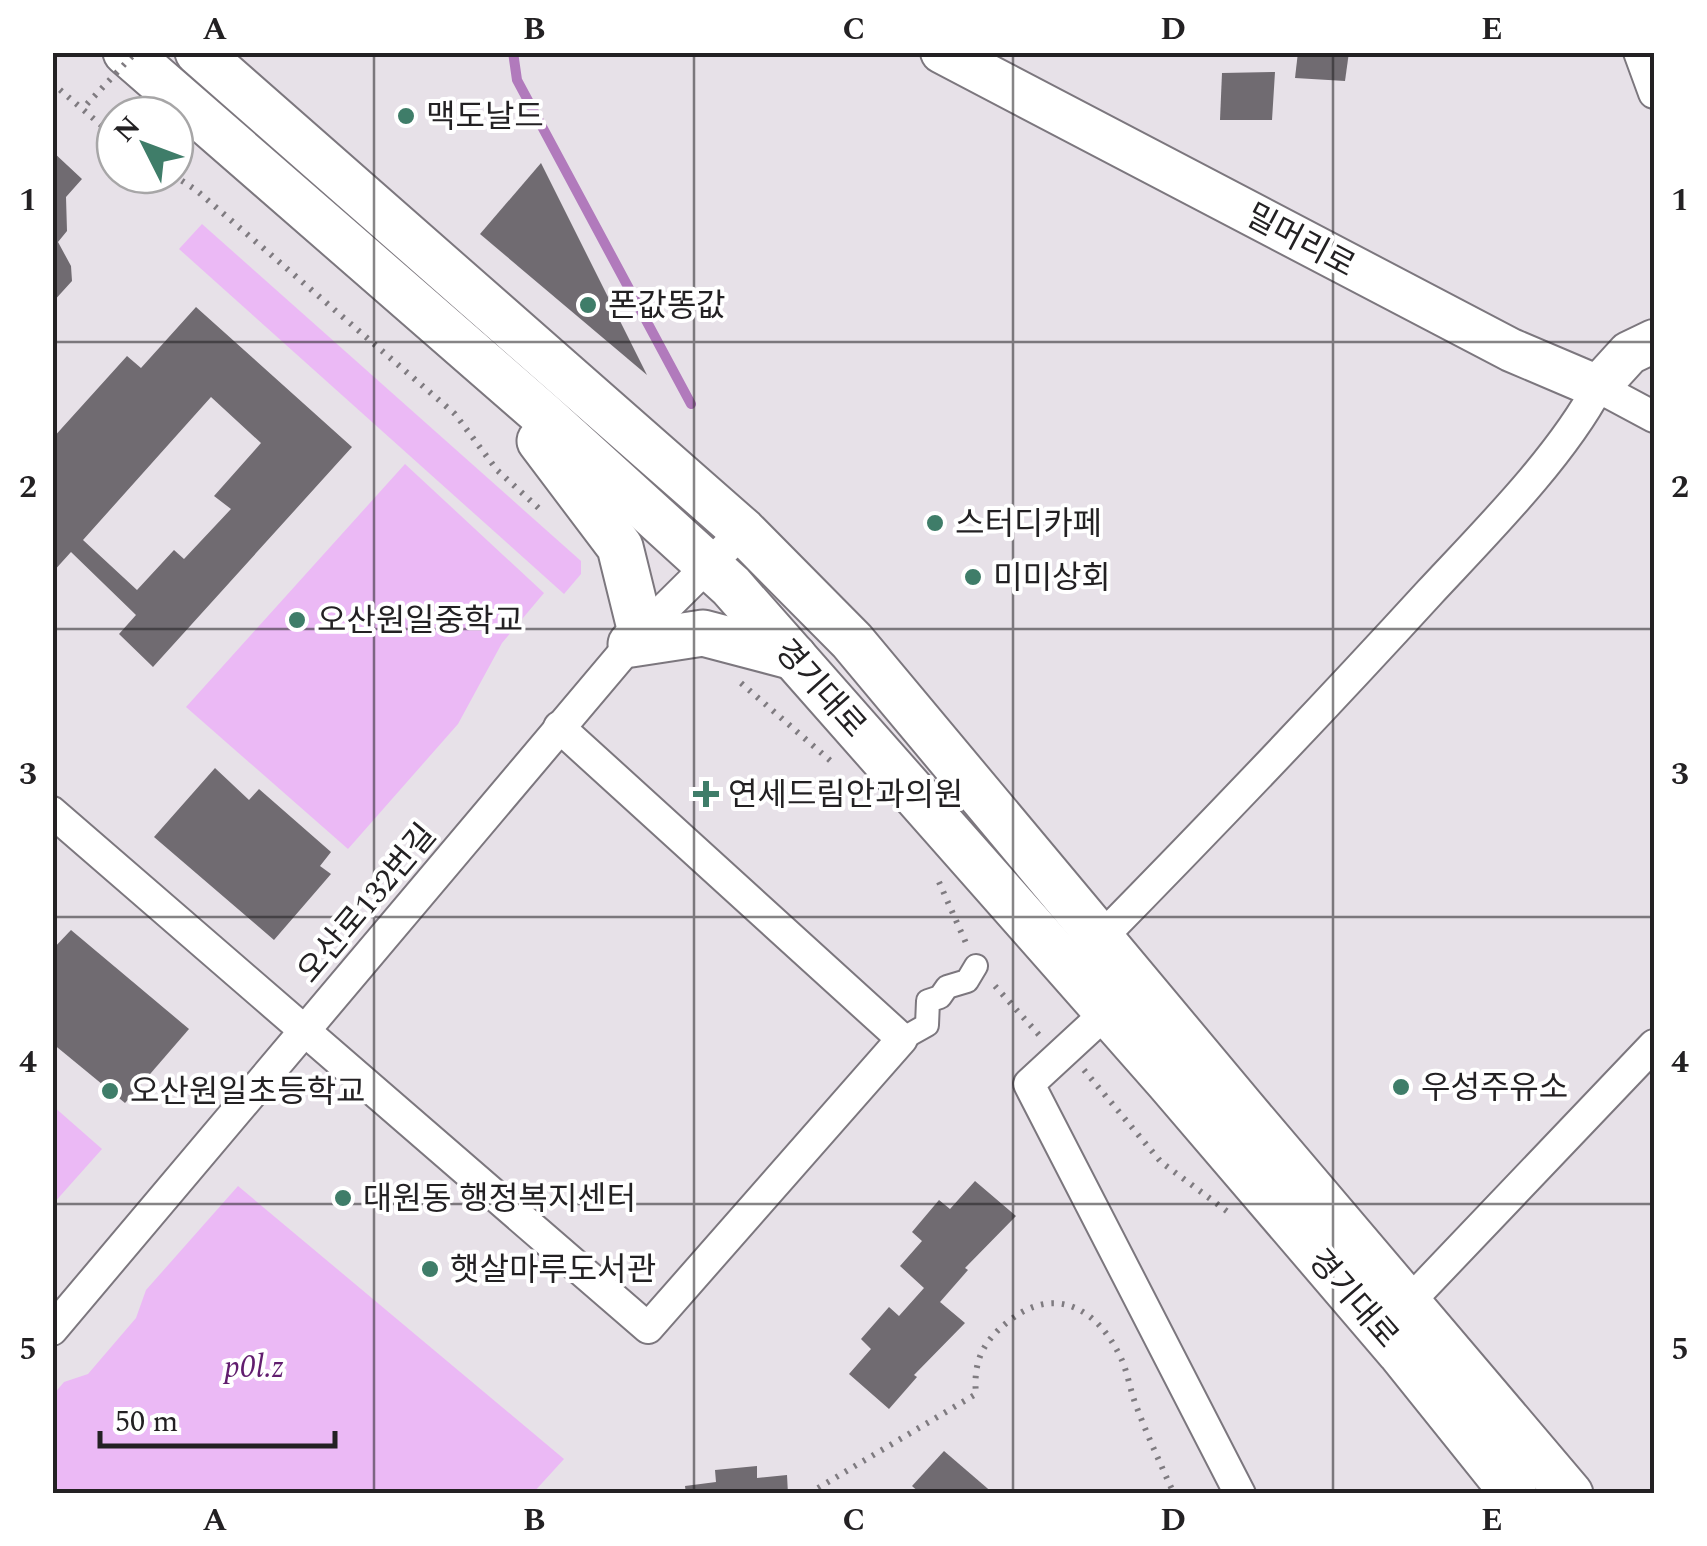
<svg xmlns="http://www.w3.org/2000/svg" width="1707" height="1546" font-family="Spectral,'Noto Sans KR',serif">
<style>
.green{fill:#ebb9f5}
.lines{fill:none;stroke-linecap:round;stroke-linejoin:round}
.stream{stroke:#b17abc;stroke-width:10}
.building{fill:#706b71;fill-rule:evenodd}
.pedestrian-casing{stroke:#7c777e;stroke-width:26}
.minor-casing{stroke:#7c777e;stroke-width:34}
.secondary-casing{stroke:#7c777e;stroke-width:46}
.primary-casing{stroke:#7c777e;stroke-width:49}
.path{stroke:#7f7b80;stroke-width:6;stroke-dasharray:2.5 8;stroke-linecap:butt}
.pedestrian{stroke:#fff;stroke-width:22}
.minor{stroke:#fff;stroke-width:30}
.secondary{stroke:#fff;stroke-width:42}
.primary{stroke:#fff;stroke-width:45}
.path-bridge{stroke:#7f7b80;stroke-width:6;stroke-dasharray:2.5 8;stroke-linecap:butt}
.grid{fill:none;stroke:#232123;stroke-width:2.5;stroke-opacity:0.55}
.poi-dot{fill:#3f7d69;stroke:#fff;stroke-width:4}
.labels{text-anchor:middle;stroke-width:8;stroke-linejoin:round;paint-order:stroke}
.poi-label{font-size:32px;fill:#232123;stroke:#fff;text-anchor:start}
.street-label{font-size:32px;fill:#232123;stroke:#fff}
.park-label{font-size:32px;font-style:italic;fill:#611d6e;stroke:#fff}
.neatline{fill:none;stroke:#232123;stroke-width:4}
.grid-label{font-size:32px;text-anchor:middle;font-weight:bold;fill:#232123}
</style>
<rect width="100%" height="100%" fill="#e7e1e8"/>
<g class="green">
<polygon points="202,224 581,561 581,574 564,594 179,249"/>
<polygon points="405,464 544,593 502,643 458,724 348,849 186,707"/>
<polygon points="53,1106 102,1149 53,1204"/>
<polygon points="238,1186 564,1459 533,1493 53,1493 53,1395 64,1382 88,1374 136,1318 146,1290"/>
</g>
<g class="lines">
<polyline class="stream" points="513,52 517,80 691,404"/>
</g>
<g class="building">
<polygon points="1298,52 1349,52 1345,81 1295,78"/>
<polygon points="1275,72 1272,120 1220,120 1222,73"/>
<polygon points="52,151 82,179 66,197 67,231 58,242 71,266 72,281 52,303"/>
<polygon points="541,163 647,375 480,234"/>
<path d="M196,307L352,447L153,667L119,634L136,615L71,552L52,573V439L127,356L141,368ZM211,397L261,443L214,496L231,509L184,559L174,550L137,590L83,540Z"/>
<polygon points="215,768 249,800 259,789 331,852 320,866 331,874 274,940 154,837"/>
<polygon points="71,930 189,1029 125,1103 52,1043 52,950"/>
<polygon points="975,1181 1016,1216 965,1268 968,1270 940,1302 965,1323 914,1375 917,1377 889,1409 849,1374 871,1349 861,1339 889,1307 899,1316 924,1288 900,1266 922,1241 912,1232 939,1200 950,1209"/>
<polygon points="944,1451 994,1494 921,1494 912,1486"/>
<polygon points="757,1466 757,1478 787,1475 788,1494 686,1494 685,1486 716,1482 715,1470"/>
</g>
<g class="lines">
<g class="pedestrian-casing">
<polyline id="pedestrian" points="902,1039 927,1025 928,1001 940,997 947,987 967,981 976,966"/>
</g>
<g class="minor-casing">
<g id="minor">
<polyline points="1639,52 1654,93"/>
<polyline points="52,812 648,1328 902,1039 559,727"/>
<path d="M1100,939C1212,825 1322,710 1430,592C1485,533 1561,457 1598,387L1654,417"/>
<polyline points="1107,1012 1029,1084 1240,1494"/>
<polyline points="1409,1302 1654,1045"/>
<polyline points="52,1330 641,632 743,531"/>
</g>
</g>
<g class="secondary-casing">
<polyline id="secondary" points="942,52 1511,350 1598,387 1629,353 1654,341"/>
</g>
<g class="primary-casing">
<g id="primary">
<polyline points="126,52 544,416 731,586 1168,1081 1400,1352 1514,1494"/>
<polyline points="198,52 743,531 852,641 1243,1109 1570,1494"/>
<polyline points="540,441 620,547 641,632"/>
<polyline points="631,644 703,633 794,657"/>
</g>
</g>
<g class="path">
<polyline points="52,83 115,137"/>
<polyline points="173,175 196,190 455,414 497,470 544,513"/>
<polyline points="741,683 833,763"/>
<polyline points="939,882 966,943"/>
<polyline points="995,986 1040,1036"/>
<polyline points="1084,1070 1161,1162 1228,1212"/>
<path d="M818,1488L976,1394C973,1361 983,1341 1009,1321C1055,1284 1097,1309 1120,1356C1128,1372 1130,1391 1137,1408C1148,1437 1161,1465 1174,1494"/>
</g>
<use href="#pedestrian" class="pedestrian"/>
<use href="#minor" class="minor"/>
<use href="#secondary" class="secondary"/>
<use href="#primary" class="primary"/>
<polyline class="path-bridge" points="87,104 136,52"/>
</g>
<path class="grid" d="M374,52V1494M694,52V1494M1013,52V1494M1333,52V1494M52,342H1654M52,629H1654M52,917H1654M52,1204H1654"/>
<g class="poi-dot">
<circle cx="406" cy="116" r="10"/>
<circle cx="588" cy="305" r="10"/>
<circle cx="935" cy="523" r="10"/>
<circle cx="973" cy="577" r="10"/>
<circle cx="297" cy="620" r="10"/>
<path d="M701 779h10v10h10v10h-10v10h-10v-10h-10v-10h10z"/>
<circle cx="1401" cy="1087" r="10"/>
<circle cx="110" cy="1091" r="10"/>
<circle cx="343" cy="1198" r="10"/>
<circle cx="430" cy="1269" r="10"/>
</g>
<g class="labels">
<g class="poi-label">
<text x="426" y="127">맥도날드</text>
<text x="608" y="316">폰값똥값</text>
<text x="955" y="534">스터디카페</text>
<text x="993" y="588">미미상회</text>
<text x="317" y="631">오산원일중학교</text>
<text x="728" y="805">연세드림안과의원</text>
<text x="1421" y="1098">우성주유소</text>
<text x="130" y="1102">오산원일초등학교</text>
<text x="363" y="1209">대원동 행정복지센터</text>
<text x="450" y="1280">햇살마루도서관</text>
</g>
<g class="street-label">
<text transform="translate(1301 240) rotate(28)" y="11">밀머리로</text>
<text transform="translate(821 688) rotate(48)" y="11">경기대로</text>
<text transform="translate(366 903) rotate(-50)" y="11">오산로132번길</text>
<text transform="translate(1354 1298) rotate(49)" y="11">경기대로</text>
</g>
<g class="park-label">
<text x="254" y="1377">p0l.z</text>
</g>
</g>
<rect width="1707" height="1546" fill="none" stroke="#ffffff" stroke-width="110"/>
<g transform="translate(145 145) rotate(312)"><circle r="48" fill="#ffffff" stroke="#a7a6a7" stroke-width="2.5"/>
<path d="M0-8L18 38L0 25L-18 38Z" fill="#3f7d69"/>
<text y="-15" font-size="28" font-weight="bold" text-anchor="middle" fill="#232123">N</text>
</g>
<path d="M100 1431v15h235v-15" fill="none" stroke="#232123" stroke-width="5"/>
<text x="115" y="1431" font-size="30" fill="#232123" stroke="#ffffff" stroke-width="8" paint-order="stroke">50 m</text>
<rect x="55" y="55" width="1597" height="1436" class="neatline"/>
<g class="grid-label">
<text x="215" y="39">A</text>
<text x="534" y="39">B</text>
<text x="854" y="39">C</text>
<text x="1173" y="39">D</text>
<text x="1492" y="39">E</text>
<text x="28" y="210">1</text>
<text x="1680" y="210">1</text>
<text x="28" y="497">2</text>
<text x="1680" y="497">2</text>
<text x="28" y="784">3</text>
<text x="1680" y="784">3</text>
<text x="28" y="1072">4</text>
<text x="1680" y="1072">4</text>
<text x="28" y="1359">5</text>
<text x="1680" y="1359">5</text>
<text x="215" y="1530">A</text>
<text x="534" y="1530">B</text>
<text x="854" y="1530">C</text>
<text x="1173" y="1530">D</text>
<text x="1492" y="1530">E</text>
</g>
</svg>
